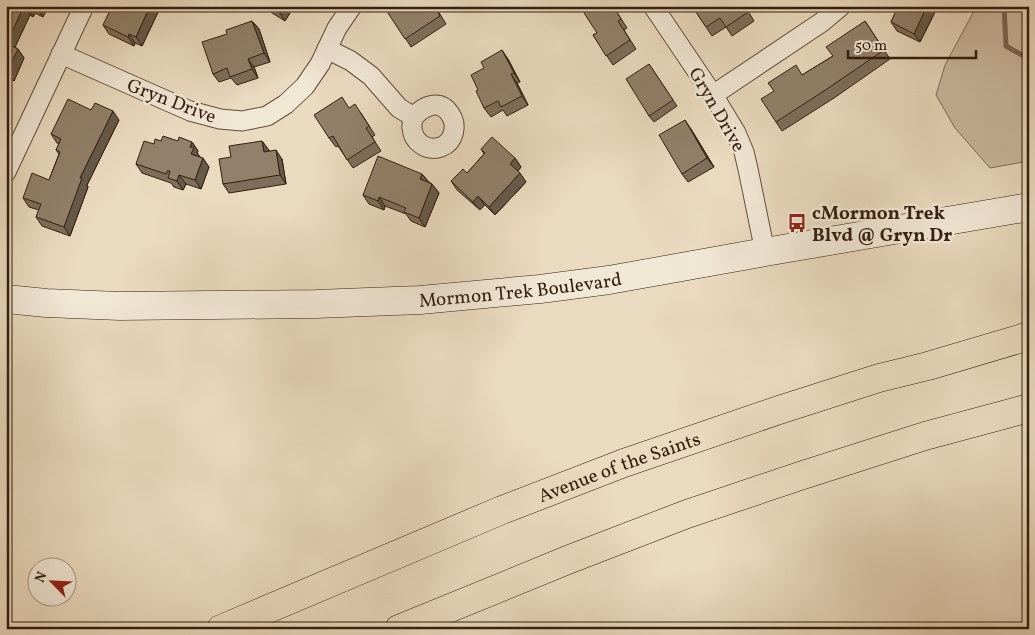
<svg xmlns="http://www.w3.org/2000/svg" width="1035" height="635" font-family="Vollkorn,serif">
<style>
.green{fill:#cbbaa1;stroke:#7f6c58}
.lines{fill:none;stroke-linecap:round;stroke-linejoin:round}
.stream{stroke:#7c6854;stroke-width:5}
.minor-casing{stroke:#614d3a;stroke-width:21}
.secondary-casing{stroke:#331e0e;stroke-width:29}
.motorway-casing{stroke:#331e0e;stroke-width:29}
.minor{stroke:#f1e7d5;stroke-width:19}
.secondary{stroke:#f1e7d5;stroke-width:28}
.motorway{stroke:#eadabf;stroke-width:28}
.wall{fill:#7e6e5b;stroke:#331e0e}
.shaded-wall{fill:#665a4a;stroke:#331e0e}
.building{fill:#92806a;stroke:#331e0e}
.labels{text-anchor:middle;stroke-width:5;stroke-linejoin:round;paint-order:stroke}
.street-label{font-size:19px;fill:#331e0e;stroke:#f1e7d5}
.poi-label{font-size:19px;font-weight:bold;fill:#331e0e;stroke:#f1e7d5;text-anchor:start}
</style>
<rect width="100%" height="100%" fill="#eadabf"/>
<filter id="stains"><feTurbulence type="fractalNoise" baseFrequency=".004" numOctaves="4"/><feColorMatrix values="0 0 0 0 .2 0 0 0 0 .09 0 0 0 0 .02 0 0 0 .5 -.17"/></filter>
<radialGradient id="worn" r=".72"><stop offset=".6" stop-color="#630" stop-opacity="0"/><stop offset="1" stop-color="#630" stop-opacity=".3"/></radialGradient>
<polygon class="green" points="976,6 1029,6 1029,161 990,168 955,128 936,95 945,65 974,11"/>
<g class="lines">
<polyline class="stream" points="1004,6 1006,46 1029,59"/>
<g class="minor-casing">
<g id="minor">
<polyline points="653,6 713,95 736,133 744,152 748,169 765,252"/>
<path d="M327,49L351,61L371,76L399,108L414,117C413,120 411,125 412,128C413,142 427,152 441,147C454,142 458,125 450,114C440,99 424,105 414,117"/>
<polyline points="61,54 190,111 220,119 242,121 267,116 286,104 305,86 320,64 337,28 352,6"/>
<polyline points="713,95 822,22 841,6"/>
<polyline points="6,172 84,6"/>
</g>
</g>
<g class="secondary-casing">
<g id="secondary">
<path id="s1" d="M6,299L46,303L120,306L316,304L420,300L540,289L609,280L765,252L1029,207"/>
</g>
</g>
<g class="motorway-casing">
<g id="motorway">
<path id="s2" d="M221,629L502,510L624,463L779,410L879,378L928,366L1029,336"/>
<polyline points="399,629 570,559 687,514 803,475 925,436 1029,408"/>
</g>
</g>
<use href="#minor" class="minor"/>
<use href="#secondary" class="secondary"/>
<use href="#motorway" class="motorway"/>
</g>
<g class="wall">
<polygon points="6,6 48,6 43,17 35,13 33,17 30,15 15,47 18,49 24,58 14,81 6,77"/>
<polygon points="161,6 142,46 135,43 134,46 109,34 103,25"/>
<polygon points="261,6 304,6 301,12 293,8 285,21"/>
<polygon points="385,6 435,6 446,24 411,47"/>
<polygon points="613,6 627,28 624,30 636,49 613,65 593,35 597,33"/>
<polygon points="692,6 745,6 754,21 732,36 726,27 712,36"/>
<polygon points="893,6 938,6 920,42 897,31 891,22 897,10"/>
<polygon points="252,21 259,29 270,62 254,67 258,78 237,85 231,78 219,82 213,74 227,34"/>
<polygon points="865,21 890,59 834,98 782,131 776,122 774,91 802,75 833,56"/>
<polygon points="508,59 520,82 517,83 528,105 507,116 503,110 491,117 484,108 478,90"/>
<polygon points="649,64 677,106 654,122 649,116"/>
<polygon points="349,108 361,113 375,135 372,137 381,151 353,168 338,146 336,147 329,138"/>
<polygon points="91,110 119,120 87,185 88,187 70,236 42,226 36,217 39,210 29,207 23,198 49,180 59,154 56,150 59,144 57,143 51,134"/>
<polygon points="691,129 714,167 688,182 682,174"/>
<polygon points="161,141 192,142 198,151 197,153 200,157 209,167 201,189 186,184 183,190 174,187 171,183 142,173 136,164 154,144"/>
<polygon points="262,141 269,151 282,159 286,184 229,193 223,184 231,157"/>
<polygon points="481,149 515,158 521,167 518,171 526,182 495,215 485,205 480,210 457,190 451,181 467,173 484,154"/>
<polygon points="422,174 429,182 432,184 439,193 425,227 411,221 406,214 385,206 384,210 369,204 363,195"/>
</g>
<g class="shaded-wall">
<polygon points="24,6 30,15 15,47 17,51 10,45 8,40"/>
<polygon points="28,6 30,6 35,13 33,17 27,8"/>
<polygon points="38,6 48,6 43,17 37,8"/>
<polygon points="150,6 161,6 142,46 136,37"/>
<polygon points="282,6 292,6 293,8 285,21 279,12"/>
<polygon points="297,6 304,6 301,12"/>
<polygon points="927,6 938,6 920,42 914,34"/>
<polygon points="252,21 259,29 270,62 264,53"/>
<polygon points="129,34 135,43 134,46 128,37"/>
<polygon points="18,49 24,58 14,81 7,72"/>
<polygon points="502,50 508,59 520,82 514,73"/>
<polygon points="248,59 254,67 258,78 252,69"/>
<polygon points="511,74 517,83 528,105 522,96"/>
<polygon points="113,111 119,120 87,185 88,187 70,236 64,227 80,178"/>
<polygon points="685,120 691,129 714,167 707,158"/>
<polygon points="262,141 269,150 270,161 264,152"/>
<polygon points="192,142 198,151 197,153 200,157 198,163 191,154 190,147"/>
<polygon points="276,150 282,159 286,184 280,175"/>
<polygon points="203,158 209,167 201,189 195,180"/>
<polygon points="515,158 521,167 516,173 510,164"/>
<polygon points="520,173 526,182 495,215 489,207"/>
<polygon points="422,174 429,183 420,179"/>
<polygon points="179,175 186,184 183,190 177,181"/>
<polygon points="432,184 439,193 425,227 419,218"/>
<polygon points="478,196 485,205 480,210 473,202"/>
<polygon points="379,197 385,206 384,210 378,201"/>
</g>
<g class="building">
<polygon points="6,6 28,6 27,8 24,6 8,40 11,42 10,45 18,49 7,72 6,71"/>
<polygon points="112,6 150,6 136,37 129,34 128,37 103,25"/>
<polygon points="269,6 282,6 279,12"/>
<polygon points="385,6 434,6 440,16 405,39 384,7"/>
<polygon points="595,6 613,6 621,19 618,21 630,40 606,56 593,35 597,33 584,13"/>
<polygon points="692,6 744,6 748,12 726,27 720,18 706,27"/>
<polygon points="898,6 927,6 914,34 891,22"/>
<polygon points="252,21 264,53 248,59 252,69 230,77 227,68 213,74 202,42 227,34 226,30"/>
<polygon points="865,21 884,50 827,89 776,122 761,99 774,91 768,83 796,65 802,75 833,56 826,47"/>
<polygon points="502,50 514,73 511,74 522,96 501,107 498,101 484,108 476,91 478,90 471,75 484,68 481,62"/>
<polygon points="649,64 673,100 649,116 626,79"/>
<polygon points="342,97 349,108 355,104 369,126 366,128 375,142 347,160 333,136 329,138 314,115"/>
<polygon points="68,99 91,110 95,103 113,111 80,178 82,178 64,227 36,217 41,204 23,198 32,173 49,180 60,152 56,150 61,139 51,134"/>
<polygon points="685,120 707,158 682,174 659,135"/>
<polygon points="163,136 178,141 179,137 192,142 190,147 194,148 191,154 203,158 195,180 179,175 177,181 168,178 170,171 167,171 166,174 136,164 144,141 154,144 155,139 161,141"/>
<polygon points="492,137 515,158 510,164 520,173 489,207 478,196 473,202 451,181 463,169 467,173 485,153 481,149"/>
<polygon points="262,141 264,152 276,150 280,175 223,184 219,159 231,157 229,146"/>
<polygon points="378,156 422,174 420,179 432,184 419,218 404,212 406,208 379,197 378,201 363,195"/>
</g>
<defs>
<g id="bus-bare" transform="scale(1.5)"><path d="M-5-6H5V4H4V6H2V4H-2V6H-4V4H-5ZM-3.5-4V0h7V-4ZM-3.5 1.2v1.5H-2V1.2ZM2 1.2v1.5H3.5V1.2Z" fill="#8f2418" stroke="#f1e7d5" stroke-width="2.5" paint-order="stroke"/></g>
</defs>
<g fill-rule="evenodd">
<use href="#bus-bare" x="797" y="223"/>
</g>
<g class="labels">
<g class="street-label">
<text transform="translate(172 100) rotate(21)" y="7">Gryn Drive</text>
<text transform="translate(718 109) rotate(60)" y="7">Gryn Drive</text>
<text dy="7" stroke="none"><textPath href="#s1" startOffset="515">Mormon Trek Boulevard</textPath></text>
<text dy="7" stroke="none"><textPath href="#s2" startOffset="430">Avenue of the Saints</textPath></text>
</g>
<g class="poi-label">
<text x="812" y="219">cMormon Trek<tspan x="812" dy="22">Blvd @ Gryn Dr</tspan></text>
</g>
</g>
<rect width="1035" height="635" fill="none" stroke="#eadabf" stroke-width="25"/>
<rect x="8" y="8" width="1020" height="620" fill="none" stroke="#331e0e" stroke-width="2.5"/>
<rect x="12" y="12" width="1010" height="610" fill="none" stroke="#331e0e"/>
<g transform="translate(52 582) rotate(294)"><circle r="24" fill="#f1e7d5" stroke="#a59785"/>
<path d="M0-4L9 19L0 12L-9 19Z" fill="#8f2418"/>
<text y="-8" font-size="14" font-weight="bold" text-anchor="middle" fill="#331e0e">N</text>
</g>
<path d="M848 50v8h128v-8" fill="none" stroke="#331e0e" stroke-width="2.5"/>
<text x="855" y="50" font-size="15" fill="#331e0e" stroke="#f1e7d5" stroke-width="4" paint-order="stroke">50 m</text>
<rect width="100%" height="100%" filter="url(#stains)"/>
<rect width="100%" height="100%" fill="url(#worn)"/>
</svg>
